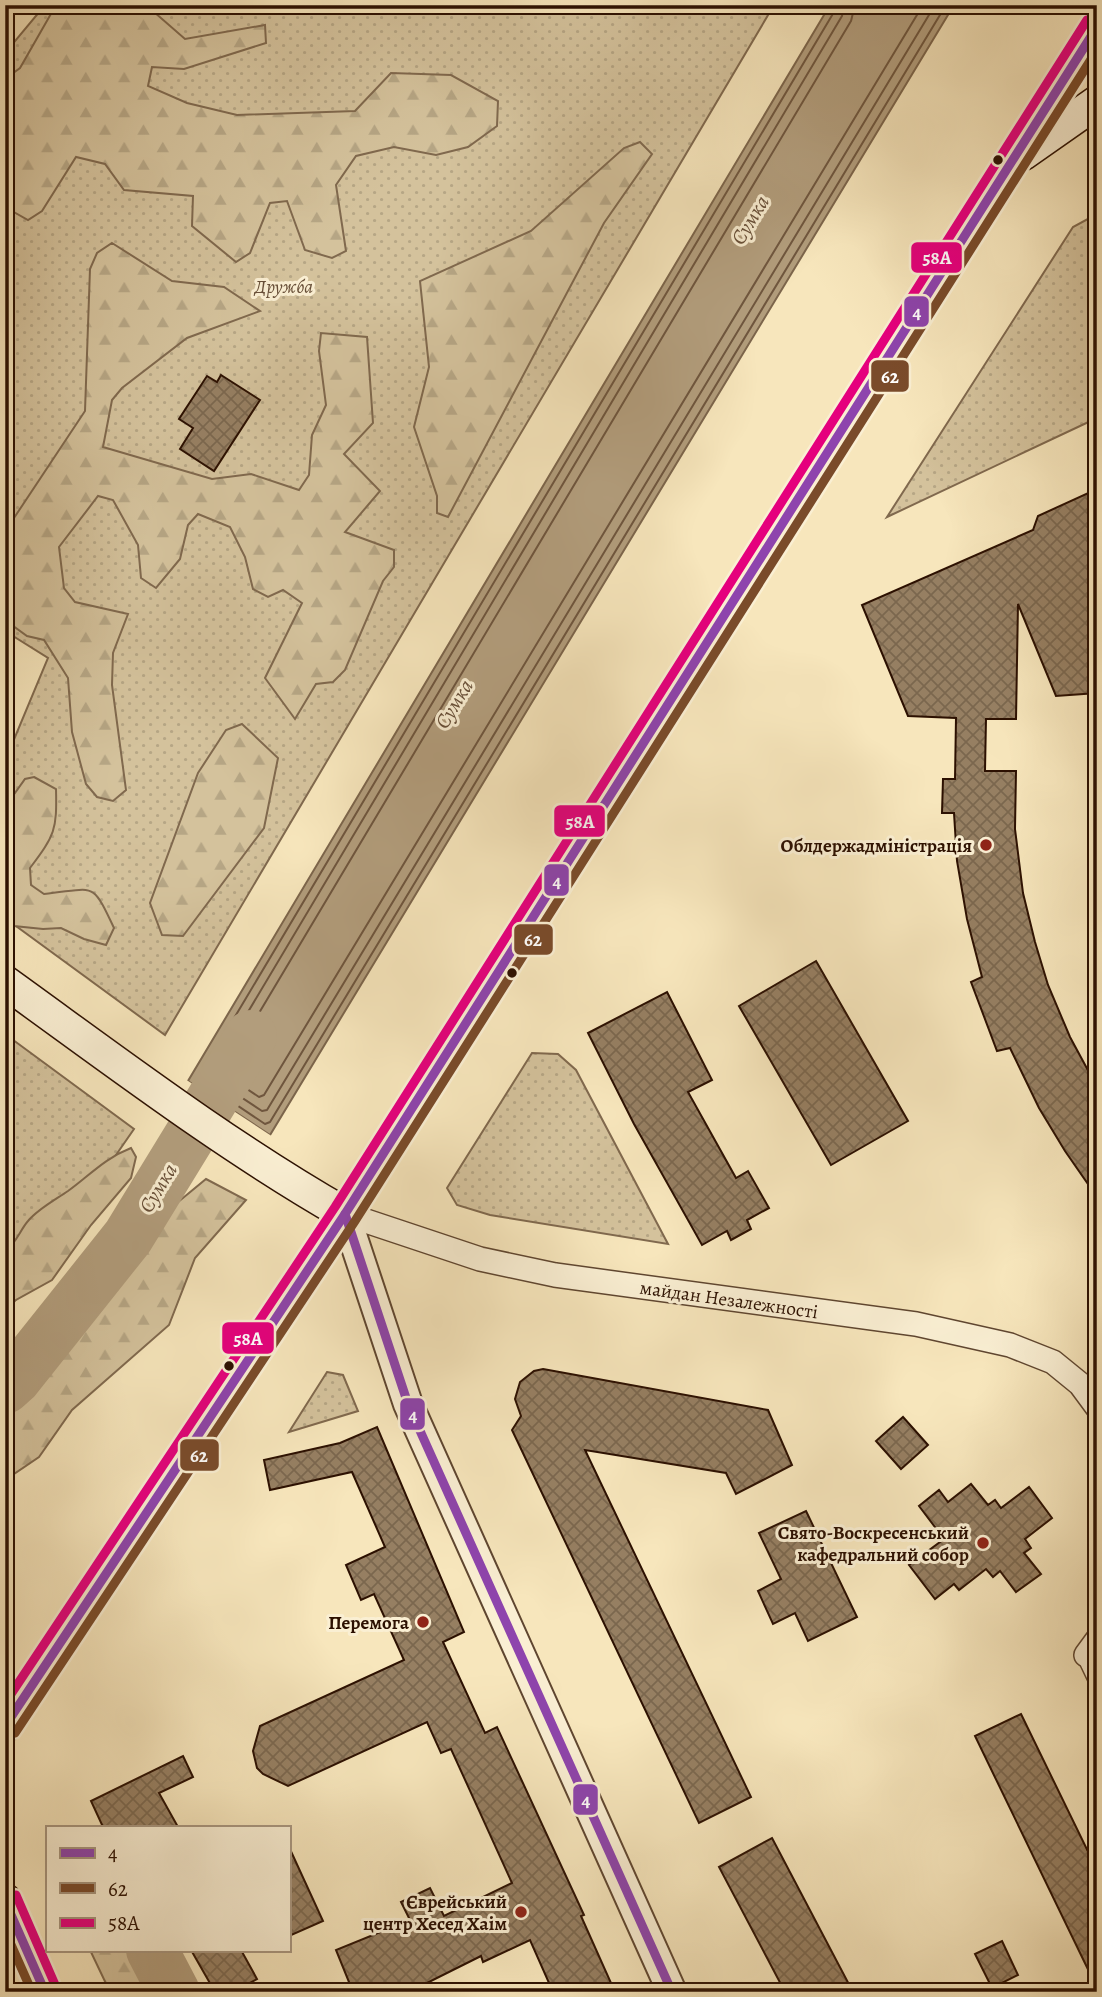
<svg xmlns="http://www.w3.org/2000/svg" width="1102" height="1997" font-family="Alegreya,serif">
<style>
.grass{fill:url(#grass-dots);stroke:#80694e;stroke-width:2}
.forest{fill:url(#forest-firs);stroke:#80694e;stroke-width:2}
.water{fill:#b29d7c;stroke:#7c654b;stroke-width:2}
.pier{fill:#f7e6bc}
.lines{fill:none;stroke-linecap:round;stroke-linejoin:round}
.shore{stroke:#6f563e;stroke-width:2}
.river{stroke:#b29d7c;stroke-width:52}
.building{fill:url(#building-cross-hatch);stroke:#2c1001;stroke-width:2}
.pedestrian-casing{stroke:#5f4630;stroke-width:21}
.minor-casing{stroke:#5f4630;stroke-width:26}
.tertiary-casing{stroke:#5f4630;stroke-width:32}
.secondary-casing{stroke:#2c1001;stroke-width:35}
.pedestrian{stroke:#faefd3;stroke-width:18}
.minor{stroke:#faefd3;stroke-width:23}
.tertiary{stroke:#faefd3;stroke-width:28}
.secondary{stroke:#faefd3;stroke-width:32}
.bus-1-casing{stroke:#faefd3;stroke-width:14}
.bus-2-casing{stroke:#faefd3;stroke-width:14}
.bus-3-casing{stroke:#faefd3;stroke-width:14}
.bus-1{stroke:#8e44ad;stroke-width:9}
.bus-2{stroke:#7a4b2a;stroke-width:9}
.bus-3{stroke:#e5007d;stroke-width:9}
.bus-dot{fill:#2c1001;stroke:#faefd3;stroke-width:2.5}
.poi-dot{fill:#8f2418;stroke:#faefd3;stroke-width:2.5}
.labels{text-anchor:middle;stroke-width:6;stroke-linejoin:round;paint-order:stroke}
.park-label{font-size:19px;font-style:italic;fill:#674e37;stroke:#faefd3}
.poi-label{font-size:19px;font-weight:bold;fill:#2c1001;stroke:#faefd3;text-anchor:end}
.street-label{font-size:19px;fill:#2c1001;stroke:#faefd3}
.water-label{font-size:21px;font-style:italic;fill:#684f38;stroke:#faefd3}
.line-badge{stroke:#faefd3;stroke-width:2.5}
.badge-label{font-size:19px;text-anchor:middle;font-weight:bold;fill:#fff}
</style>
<defs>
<pattern id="grass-dots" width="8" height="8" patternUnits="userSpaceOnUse" patternTransform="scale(1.75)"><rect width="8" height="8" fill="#d4c29c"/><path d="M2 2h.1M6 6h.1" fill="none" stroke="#b6a685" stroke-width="1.8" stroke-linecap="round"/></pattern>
<pattern id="forest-firs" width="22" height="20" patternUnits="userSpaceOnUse" patternTransform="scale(1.75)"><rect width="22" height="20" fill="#d4c29c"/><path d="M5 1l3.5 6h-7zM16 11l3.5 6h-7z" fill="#b6a685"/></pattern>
<pattern id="building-cross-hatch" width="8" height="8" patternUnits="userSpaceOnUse" patternTransform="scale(1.75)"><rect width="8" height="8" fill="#967f62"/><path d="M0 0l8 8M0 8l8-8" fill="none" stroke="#7b674e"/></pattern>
</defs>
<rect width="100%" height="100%" fill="#f7e6bc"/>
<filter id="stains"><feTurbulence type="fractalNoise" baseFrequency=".00286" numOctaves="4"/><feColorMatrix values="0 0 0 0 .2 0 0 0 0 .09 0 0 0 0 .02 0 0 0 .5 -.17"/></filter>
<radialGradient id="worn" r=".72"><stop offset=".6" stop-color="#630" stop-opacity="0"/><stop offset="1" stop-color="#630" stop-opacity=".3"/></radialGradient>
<g class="grass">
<polygon points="45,5 774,5 165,1035 5,918 5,761 48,658 5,631 5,53"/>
<polygon points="1097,214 1097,418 887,517 1073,227"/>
<polygon points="5,1034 134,1129 5,1315"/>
<polygon points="532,1053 558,1054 576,1070 668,1244 490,1215 457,1205 447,1188"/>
<polygon points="327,1372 343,1375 358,1411 289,1432"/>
</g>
<g class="forest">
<polygon points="56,5 146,5 185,39 265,25 266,43 184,69 152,67 148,86 187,103 237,115 355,111 391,73 451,75 498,101 497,126 468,147 436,155 394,147 356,156 336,185 346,251 332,258 305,250 287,201 270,203 250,253 236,262 192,226 193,196 124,190 105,164 76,157 42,211 28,220 5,207 5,79 20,68"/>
<polygon points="640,142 652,154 604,223 448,517 437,513 437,496 414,427 429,367 420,281 531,231 624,148"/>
<polygon points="112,243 172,281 224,287 260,311 187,338 122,388 112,400 103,447 212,479 251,474 299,490 309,475 312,435 326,405 319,351 321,333 367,337 373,423 344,454 380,491 345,532 394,550 394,567 383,581 345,670 333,682 316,684 295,719 265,678 302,603 283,590 268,597 253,589 245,557 230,527 198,514 188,525 180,559 156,588 141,578 138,545 113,500 98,496 59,547 64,588 75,602 128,614 113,653 112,685 126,790 113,801 97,797 86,784 72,732 68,678 44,640 27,636 5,620 5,523 10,524 85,411 90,269 97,253"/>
<polygon points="242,724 278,758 264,828 183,936 162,935 150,903 198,773 226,730"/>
<path d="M34,777L56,789C57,830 55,835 30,868L31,885L44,894C95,889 91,879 114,928L106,945L84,939L61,928L43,929L14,926L5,919V807L25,779Z"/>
<path d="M131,1148L136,1157L131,1178L91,1225L52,1280L7,1305L5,1309V1251C16,1244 20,1230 28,1221C38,1209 55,1200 68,1191C90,1175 105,1158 131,1148Z"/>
<polygon points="206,1179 246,1200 195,1258 169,1325 72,1410 39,1457 5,1480 5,1404 18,1386 54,1363 127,1234 166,1212"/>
<polygon points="90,1950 179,1950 199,1992 110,1992"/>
</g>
<polygon class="water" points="830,5 954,5 270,1135 188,1081"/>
<polygon class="pier" points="185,1079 270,1135 273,1137 268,1138 186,1084"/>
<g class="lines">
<g class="shore">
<polyline points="836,5 834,12 199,1077 201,1081 265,1124 270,1122 946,5"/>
<polyline points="844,5 842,16 211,1074 212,1078 262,1111 267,1110 935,5"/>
<polyline points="855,5 851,21 225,1070 226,1075 259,1097 264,1095 923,5"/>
</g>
<g class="river">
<polyline points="5,1388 15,1379 128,1237 251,1036"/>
<polyline points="152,1950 174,1992"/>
</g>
</g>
<g class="building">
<polygon points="221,375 260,400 214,471 180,449 193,428 179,419 207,376 217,382"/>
<polygon points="1097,489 1097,693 1056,696 1018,604 1016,719 986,719 985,771 1016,771 1015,829 1023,893 1035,942 1048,985 1070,1037 1097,1087 1097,1197 1065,1151 1039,1108 1010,1048 997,1051 971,982 982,977 967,919 957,861 954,813 942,813 943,779 955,779 956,718 908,716 862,605 1033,530 1038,516"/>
<polygon points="816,961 908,1121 831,1165 739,1006"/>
<polygon points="667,992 712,1080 688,1092 736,1178 748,1171 769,1208 747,1220 751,1229 731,1240 727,1231 702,1245 634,1124 588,1033"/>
<polygon points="543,1369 768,1410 792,1465 736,1494 726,1473 585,1450 751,1797 699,1823 512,1430 521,1416 515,1399 520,1382 534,1371"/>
<polygon points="903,1417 928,1445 901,1469 876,1441"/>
<polygon points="377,1427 464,1632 443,1642 485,1733 497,1727 584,1915 581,1916 615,1992 553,1992 530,1940 483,1962 481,1956 409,1992 353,1992 336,1950 410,1920 401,1902 430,1888 444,1916 512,1883 451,1749 441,1753 427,1722 288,1786 263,1774 257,1768 253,1751 260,1726 404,1660 374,1594 361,1600 346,1565 385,1547 352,1472 270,1490 264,1460 340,1443"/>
<polygon points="971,1484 988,1505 995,1500 1001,1508 1029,1487 1052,1518 1025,1539 1031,1548 1024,1553 1041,1574 1016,1592 1000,1571 993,1577 986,1569 959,1590 954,1584 935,1599 909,1565 944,1539 919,1506 939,1490 948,1502"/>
<polygon points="806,1511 857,1617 808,1641 795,1613 773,1624 758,1591 781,1579 759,1533"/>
<polygon points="1021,1714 1097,1870 1097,1988 975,1736"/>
<polygon points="183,1756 193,1777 159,1793 178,1827 103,1827 91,1801"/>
<polygon points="772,1838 853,1992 785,1992 719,1867"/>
<polygon points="289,1847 323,1921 289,1936"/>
<polygon points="1002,1941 1018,1975 992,1988 975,1954"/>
<polygon points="191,1950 241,1950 257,1979 233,1992 215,1992"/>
</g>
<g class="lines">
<g class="pedestrian-casing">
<polyline id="pedestrian" points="1086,1655 1097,1678"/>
</g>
<g class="minor-casing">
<g id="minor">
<polyline points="345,1214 480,1259 555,1275 916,1324 1010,1345 1053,1362 1080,1384 1097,1407"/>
<polyline points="1086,1655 1097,1640"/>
</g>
</g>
<g class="tertiary-casing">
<polyline id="tertiary" points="345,1214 408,1404 672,1992"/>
</g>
<g class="secondary-casing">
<g id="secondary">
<polyline points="1023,154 1097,102"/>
<path d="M5,982C116,1062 226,1146 345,1214"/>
<polyline points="5,1726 345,1214 1097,27"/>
<polyline points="5,1900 45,1992"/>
</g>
</g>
<use href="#pedestrian" class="pedestrian"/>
<use href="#minor" class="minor"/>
<use href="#tertiary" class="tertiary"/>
<use href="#secondary" class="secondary"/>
<g class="bus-1-casing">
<g id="bus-1">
<polyline points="345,1214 408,1404 672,1992"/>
<polyline points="5,1726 345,1214 1097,27"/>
<polyline points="5,1901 45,1992"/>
</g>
</g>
<g class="bus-2-casing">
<g id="bus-2">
<polyline points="15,1733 355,1221 1097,50"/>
<polyline points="5,1931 32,1992"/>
</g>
</g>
<g class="bus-3-casing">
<g id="bus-3">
<polyline points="5,1703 335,1207 1087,20"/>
<polyline points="16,1895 56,1987"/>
</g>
</g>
<use href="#bus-1" class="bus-1"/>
<use href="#bus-2" class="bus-2"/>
<use href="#bus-3" class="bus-3"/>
</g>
<g class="bus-dot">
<circle cx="998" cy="160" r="6"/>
<circle cx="512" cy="973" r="6"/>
<circle cx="229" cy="1366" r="6"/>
</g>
<g class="poi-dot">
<circle cx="986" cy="845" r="7"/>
<circle cx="983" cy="1543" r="7"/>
<circle cx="423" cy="1622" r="7"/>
<circle cx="521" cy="1912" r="7"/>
</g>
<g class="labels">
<g class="park-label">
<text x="284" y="293">Дружба</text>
</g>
<g class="poi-label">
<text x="972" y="852">Облдержадміністрація</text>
<text x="969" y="1539">Свято-Воскресенський<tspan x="969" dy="22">кафедральний собор</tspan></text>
<text x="409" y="1629">Перемога</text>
<text x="507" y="1908">Єврейський<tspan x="507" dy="22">центр Хесед Хаім</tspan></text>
</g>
<g class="street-label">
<text transform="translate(729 1299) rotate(8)" y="7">майдан Незалежності</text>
</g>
<g class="water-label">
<text transform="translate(750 220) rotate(-59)" y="7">Сумка</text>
<text transform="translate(454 704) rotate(-59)" y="7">Сумка</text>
<text transform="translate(158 1188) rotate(-59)" y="7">Сумка</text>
</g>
</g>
<g class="line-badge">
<rect x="910" y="241" width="53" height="33" rx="7" fill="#e5007d"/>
<rect x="903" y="295" width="27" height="33" rx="7" fill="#8e44ad"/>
<rect x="870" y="359" width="40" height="34" rx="7" fill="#7a4b2a"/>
<rect x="553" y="804" width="53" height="34" rx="7" fill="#e5007d"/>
<rect x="543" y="863" width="27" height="34" rx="7" fill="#8e44ad"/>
<rect x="513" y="923" width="41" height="33" rx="7" fill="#7a4b2a"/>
<rect x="221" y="1321" width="54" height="34" rx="7" fill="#e5007d"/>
<rect x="399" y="1397" width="27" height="34" rx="7" fill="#8e44ad"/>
<rect x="179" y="1438" width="41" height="34" rx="7" fill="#7a4b2a"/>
<rect x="572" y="1783" width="27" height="33" rx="7" fill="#8e44ad"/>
</g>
<g class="badge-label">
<text x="937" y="264">58А</text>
<text x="917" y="318">4</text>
<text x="890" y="383">62</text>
<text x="580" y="828">58А</text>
<text x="557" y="887">4</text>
<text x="533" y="946">62</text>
<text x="248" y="1345">58А</text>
<text x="413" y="1421">4</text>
<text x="199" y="1462">62</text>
<text x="586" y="1806">4</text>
</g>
<rect width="1102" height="1997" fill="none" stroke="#f7e6bc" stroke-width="28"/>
<rect x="7" y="7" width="1088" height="1983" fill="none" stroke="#2c1001" stroke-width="3.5"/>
<rect x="14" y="14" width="1074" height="1969" fill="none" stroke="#2c1001" stroke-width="2"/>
<rect x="46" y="1826" width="245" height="126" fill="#faefd3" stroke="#a8967f" stroke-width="2"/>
<rect x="60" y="1848" width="35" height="10" fill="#8e44ad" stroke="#a8967f" stroke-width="2"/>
<text x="108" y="1860" font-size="21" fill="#2c1001">4</text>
<rect x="60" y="1883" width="35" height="10" fill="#7a4b2a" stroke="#a8967f" stroke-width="2"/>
<text x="108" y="1896" font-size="21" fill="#2c1001">62</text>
<rect x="60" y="1918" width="35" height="10" fill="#e5007d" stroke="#a8967f" stroke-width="2"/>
<text x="108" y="1930" font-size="21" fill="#2c1001">58А</text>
<rect width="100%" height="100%" filter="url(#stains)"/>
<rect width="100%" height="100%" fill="url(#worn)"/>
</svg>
